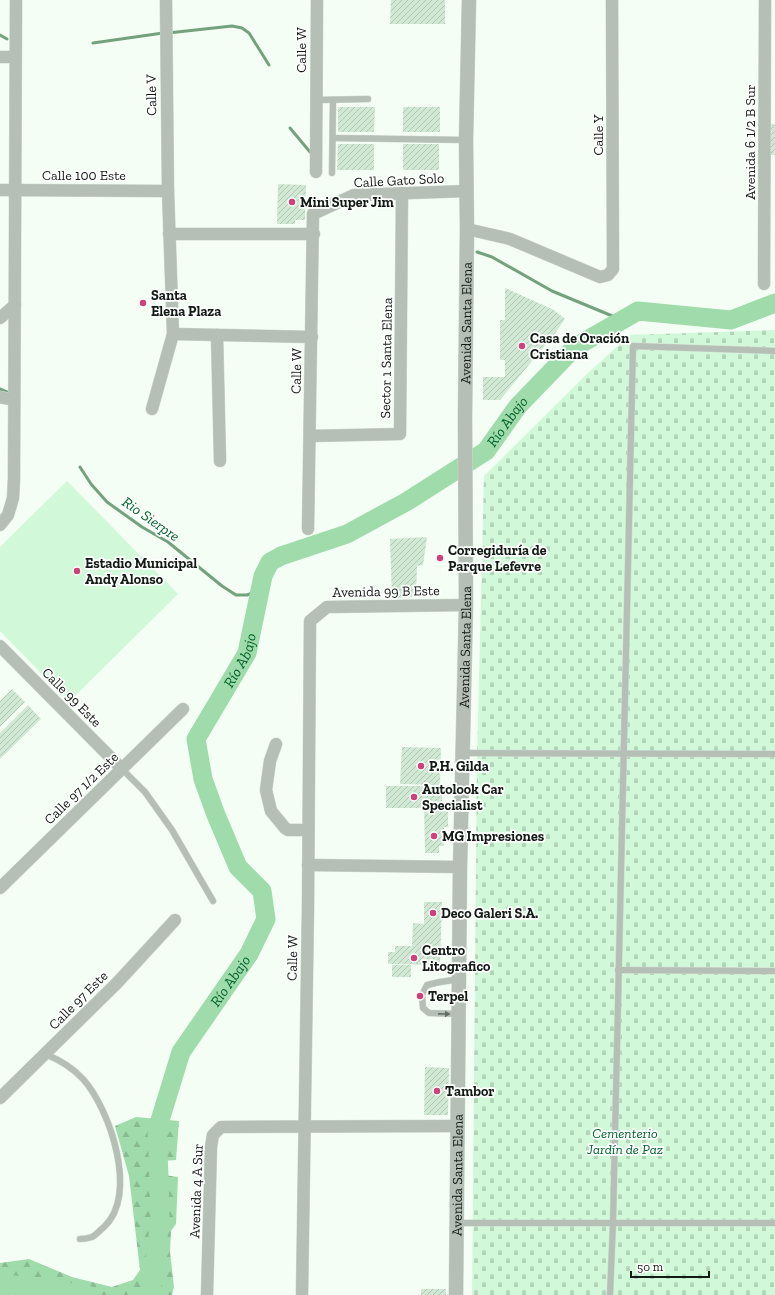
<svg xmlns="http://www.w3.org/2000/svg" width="775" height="1295" font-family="'Zilla Slab',serif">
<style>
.forest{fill:url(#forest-firs)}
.cemetery{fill:url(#cemetery-stones)}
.garden{fill:#d1f8d8}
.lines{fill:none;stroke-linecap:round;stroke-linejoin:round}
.stream{stroke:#75a17e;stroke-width:3}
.river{stroke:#a0dbac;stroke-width:19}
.building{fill:url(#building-hatch)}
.service-casing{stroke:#d0dad1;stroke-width:7}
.minor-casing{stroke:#d0dad1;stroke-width:13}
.tertiary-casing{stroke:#d0dad1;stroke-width:15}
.service{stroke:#b5bfb6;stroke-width:6}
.minor{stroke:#b5bfb6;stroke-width:12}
.tertiary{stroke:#b5bfb6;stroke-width:14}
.oneway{fill:#646d65}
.poi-dot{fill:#cd4278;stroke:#fff;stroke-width:1.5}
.labels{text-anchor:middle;stroke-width:3.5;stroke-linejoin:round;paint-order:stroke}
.street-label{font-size:14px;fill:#121b14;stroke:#fff}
.poi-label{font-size:14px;font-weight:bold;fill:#121b14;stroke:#fff;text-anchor:start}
.park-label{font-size:14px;font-style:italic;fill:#00622b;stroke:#fff}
.water-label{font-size:15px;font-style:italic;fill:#03642c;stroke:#fff}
</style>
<defs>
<pattern id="forest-firs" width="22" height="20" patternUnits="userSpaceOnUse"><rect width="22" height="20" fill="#a0dbac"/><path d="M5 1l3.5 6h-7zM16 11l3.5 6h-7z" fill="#89bb93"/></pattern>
<pattern id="cemetery-stones" width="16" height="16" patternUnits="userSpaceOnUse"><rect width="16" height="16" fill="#d1f8d8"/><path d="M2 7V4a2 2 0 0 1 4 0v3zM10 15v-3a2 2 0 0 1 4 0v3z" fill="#b2d4b8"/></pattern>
<pattern id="building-hatch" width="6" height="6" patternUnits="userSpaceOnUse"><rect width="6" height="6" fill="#d0e8d4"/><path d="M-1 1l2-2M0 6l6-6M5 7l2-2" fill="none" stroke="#b2c6b5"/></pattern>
</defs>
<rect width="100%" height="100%" fill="#f4fef5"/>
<polygon class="forest" points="136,1117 179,1121 176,1160 163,1161 164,1175 178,1177 176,1224 171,1231 170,1252 174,1287 172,1295 0,1295 0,1263 29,1259 72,1277 112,1287 133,1280 140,1270 129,1176 115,1126"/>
<polygon class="cemetery" points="775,330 775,1295 472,1295 477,762 484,476 589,372 630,335"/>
<polygon class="garden" points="67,481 178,594 69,702 0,631 0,547"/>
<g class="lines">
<g class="stream">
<polyline points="168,33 232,26 242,28 249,33 269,65"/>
<polyline points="0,35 7,39"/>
<polyline points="93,43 163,33"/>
<polyline points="290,128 310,152"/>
<polyline points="477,252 492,257 552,291 622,320"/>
<polyline points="0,389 7,392"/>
<polyline points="80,467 91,484 107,502 142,527 168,542 222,586 236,595 247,595 260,590"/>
</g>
<g class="river">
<polyline points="0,1285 14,1285 88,1295"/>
<path id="s1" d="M145,1295L151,1293L160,1220L159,1176L157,1130L181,1052L249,954L266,919L262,891L238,867L216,815L203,779L196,739L247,653L263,576L270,562L281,556L347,534L406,502L486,451L518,406L575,347L638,311L731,320L775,303"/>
</g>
</g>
<g class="building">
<polygon points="391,0 445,0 445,24 390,24"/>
<polygon points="338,107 375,107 374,132 338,132"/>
<rect x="403" y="107" width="37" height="25"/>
<rect x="769" y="124" width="6" height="31"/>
<polygon points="338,144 374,144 374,170 337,170"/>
<rect x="403" y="144" width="36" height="26"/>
<polygon points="278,184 306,185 305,220 295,220 295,224 277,224"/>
<polygon points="505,288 554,310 565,319 556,332 500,400 483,400 483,377 505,377 505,360 500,360 500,320 505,320"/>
<polygon points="427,537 423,565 417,566 416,596 392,599 390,539"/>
<polygon points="12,689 25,702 0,727 0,701"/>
<polygon points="28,705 41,719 0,759 0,733"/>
<polygon points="402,747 441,748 440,785 400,784"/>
<polygon points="386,786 442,786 442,808 448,808 448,827 444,827 444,846 439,846 439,853 425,853 424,808 386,808"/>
<polygon points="424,902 442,902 440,965 388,964 388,952 395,952 395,946 412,946 413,923 424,924"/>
<rect x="392" y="965" width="19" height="12"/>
<polygon points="425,1067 449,1068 448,1115 424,1115"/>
<rect x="421" y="1289" width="25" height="6"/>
</g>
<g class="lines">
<g class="service-casing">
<g id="service">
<polyline points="316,100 368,99"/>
<polyline points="333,138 466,140"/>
<polyline points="332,173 333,100"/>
<polyline points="463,753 775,754"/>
<polyline points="122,769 145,792 172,830 213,901"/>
<polyline points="618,970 775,971"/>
<polyline points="459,1014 429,1013 423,1008 422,995 427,985 440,982 460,979"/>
<path d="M45,1054C60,1060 72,1067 83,1079C110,1109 139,1195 104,1227C100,1230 96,1235 92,1237C89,1238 84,1239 80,1239"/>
<polyline points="457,1223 775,1223"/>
<polyline points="610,1295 613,1223 633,346 775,351"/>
</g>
</g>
<g class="minor-casing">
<g id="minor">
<polyline points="0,57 15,57"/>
<polyline points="316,172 317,0"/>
<polyline points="0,190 168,191"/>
<polyline points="467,229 510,239 600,277 608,275 613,269 612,0"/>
<polyline points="169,234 314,234"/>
<polyline points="764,284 765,0"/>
<polyline points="0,318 15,305"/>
<polyline points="173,334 312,337"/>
<polyline points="217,335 220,461"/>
<polyline points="0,397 14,400"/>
<polyline points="152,409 173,334 168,191 166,0"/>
<polyline points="310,436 400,434 402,193"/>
<polyline points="0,525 8,515 13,498 14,479 16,0"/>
<polyline points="308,529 313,214 354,195 467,191"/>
<polyline points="0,646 122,769"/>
<polyline points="276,744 270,761 266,790 271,811 285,828 288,830 308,830"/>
<polyline points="308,865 460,867"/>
<polyline points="0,888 183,709"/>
<polyline points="0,1098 117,983 175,920"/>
<polyline points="207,1295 211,1147 213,1135 221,1127 458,1126"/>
<polyline points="302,1295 308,908 310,621 327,607 466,605"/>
</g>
</g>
<g class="tertiary-casing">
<g id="tertiary">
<path id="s2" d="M456,1295L460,867L466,605L465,416L467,229L466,140L469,0"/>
</g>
</g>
<use href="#service" class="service"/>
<use href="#minor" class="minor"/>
<use href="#tertiary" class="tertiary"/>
</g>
<defs><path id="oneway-solid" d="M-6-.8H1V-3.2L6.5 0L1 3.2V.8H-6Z"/></defs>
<use class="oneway" href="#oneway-solid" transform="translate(444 1014) rotate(1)"/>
<g class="poi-dot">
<circle cx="292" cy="202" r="4"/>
<circle cx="143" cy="303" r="4"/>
<circle cx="522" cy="346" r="4"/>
<circle cx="440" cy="558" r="4"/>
<circle cx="77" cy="571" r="4"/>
<circle cx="421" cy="766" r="4"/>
<circle cx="414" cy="797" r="4"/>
<circle cx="434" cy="836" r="4"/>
<circle cx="433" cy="913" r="4"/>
<circle cx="414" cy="958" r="4"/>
<circle cx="420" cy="996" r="4"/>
<circle cx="437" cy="1091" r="4"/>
</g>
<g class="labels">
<g class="street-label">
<text transform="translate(301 50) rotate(-90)" y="5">Calle W</text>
<text transform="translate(151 95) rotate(-91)" y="5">Calle V</text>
<text transform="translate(598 135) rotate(-90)" y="5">Calle Y</text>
<text transform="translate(750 142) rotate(-90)" y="5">Avenida 6 1/2 B Sur</text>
<text x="84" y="180">Calle 100 Este</text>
<text transform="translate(399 180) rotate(-3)" y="5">Calle Gato Solo</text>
<text dy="5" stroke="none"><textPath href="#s2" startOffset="972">Avenida Santa Elena</textPath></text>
<text transform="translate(386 358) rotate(-89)" y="5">Sector 1 Santa Elena</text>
<text transform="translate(296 371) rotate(-89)" y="5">Calle W</text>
<text transform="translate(386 591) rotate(-1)" y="5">Avenida 99 B Este</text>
<text dy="5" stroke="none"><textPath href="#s2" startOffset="648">Avenida Santa Elena</textPath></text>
<text transform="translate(72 697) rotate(45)" y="5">Calle 99 Este</text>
<text transform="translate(81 788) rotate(-44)" y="5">Calle 97 1/2 Este</text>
<text transform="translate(292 958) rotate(-89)" y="5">Calle W</text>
<text transform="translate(78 1000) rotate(-45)" y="5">Calle 97 Este</text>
<text dy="5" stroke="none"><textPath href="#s2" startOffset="120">Avenida Santa Elena</textPath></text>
<text transform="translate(196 1191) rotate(-88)" y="5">Avenida 4 A Sur</text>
</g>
<g class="poi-label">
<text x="300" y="207">Mini Super Jim</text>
<text x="151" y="300">Santa<tspan x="151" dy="16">Elena Plaza</tspan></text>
<text x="530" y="343">Casa de Oración<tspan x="530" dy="16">Cristiana</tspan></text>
<text x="448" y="555">Corregiduría de<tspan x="448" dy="16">Parque Lefevre</tspan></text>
<text x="85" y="568">Estadio Municipal<tspan x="85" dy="16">Andy Alonso</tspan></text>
<text x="429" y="771">P.H. Gilda</text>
<text x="422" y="794">Autolook Car<tspan x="422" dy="16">Specialist</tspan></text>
<text x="442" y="841">MG Impresiones</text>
<text x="441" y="918">Deco Galeri S.A.</text>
<text x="422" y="955">Centro<tspan x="422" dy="16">Litografico</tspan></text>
<text x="428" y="1001">Terpel</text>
<text x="445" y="1096">Tambor</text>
</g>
<g class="park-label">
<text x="625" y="1138">Cementerio<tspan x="625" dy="16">Jardín de Paz</tspan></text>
</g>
<g class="water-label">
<text dy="5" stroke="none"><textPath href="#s1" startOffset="1082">Río Abajo</textPath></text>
<text transform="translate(151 519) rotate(35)" y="5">Rio Sierpre</text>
<text dy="5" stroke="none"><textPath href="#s1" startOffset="698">Río Abajo</textPath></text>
<text dy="5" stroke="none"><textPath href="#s1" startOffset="338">Río Abajo</textPath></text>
</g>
</g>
<path d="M631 1271v6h78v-6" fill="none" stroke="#121b14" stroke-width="2"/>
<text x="637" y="1271" font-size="12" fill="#121b14" stroke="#ffffff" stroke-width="3" paint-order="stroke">50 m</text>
</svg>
